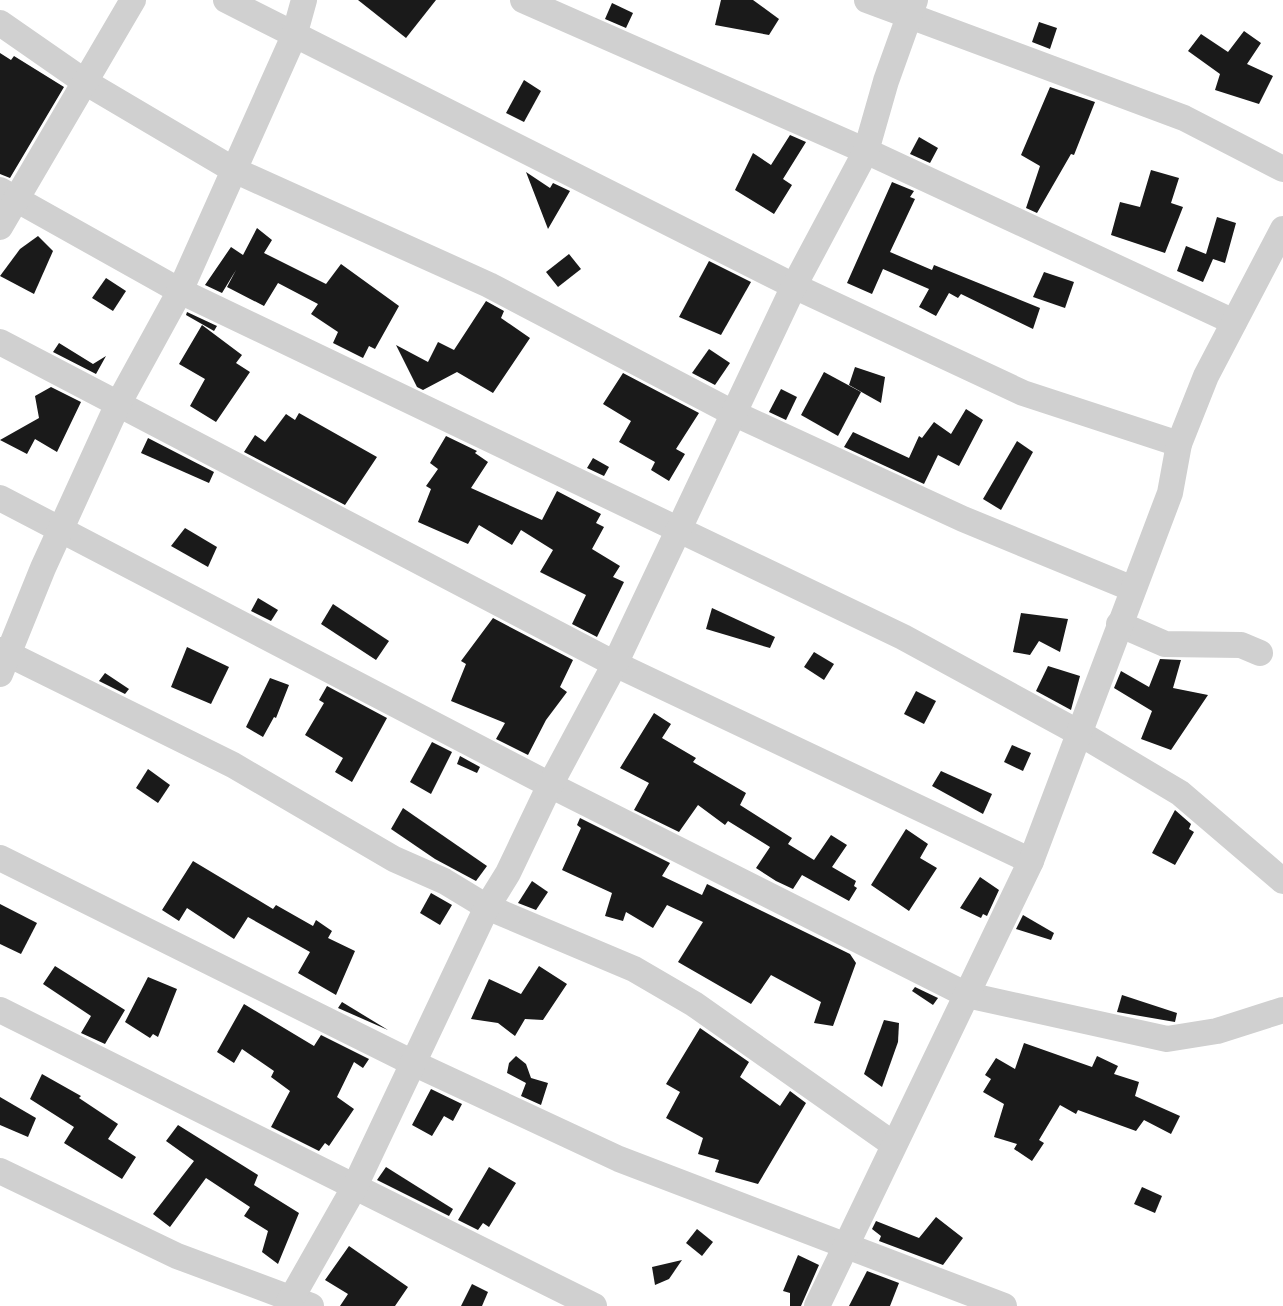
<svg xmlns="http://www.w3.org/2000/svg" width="1283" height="1306" font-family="'Noto Sans',sans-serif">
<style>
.building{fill:#1a1a1a}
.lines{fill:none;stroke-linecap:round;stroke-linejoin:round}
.minor{stroke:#d0d0d0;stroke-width:26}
</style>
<rect width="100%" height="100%" fill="#fff"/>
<g class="building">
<polygon points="358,0 436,0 406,38"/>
<polygon points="721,0 753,0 779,19 769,35 715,25"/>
<polygon points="612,3 633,13 626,28 605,19"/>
<polygon points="1039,22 1057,28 1050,49 1032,42"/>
<polygon points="1244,31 1261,43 1247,64 1273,76 1259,104 1215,90 1220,74 1188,51 1201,34 1228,52"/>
<polygon points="0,53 11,60 14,56 64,87 10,178 0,174"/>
<polygon points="524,80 541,91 524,122 506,113"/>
<polygon points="1050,87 1095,102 1074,155 1071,154 1037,213 1026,208 1040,166 1021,155"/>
<polygon points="790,135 806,142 783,179 792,185 774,214 735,190 753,153 771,165"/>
<polygon points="919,137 938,148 930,163 910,154"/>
<polygon points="1151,170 1179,178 1171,203 1183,207 1165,253 1111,235 1120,202 1140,207"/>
<polygon points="526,172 550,188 553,183 570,191 548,229"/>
<polygon points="892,182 914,191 910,197 915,199 890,252 932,270 934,265 1040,308 1033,329 961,294 958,298 949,293 936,316 919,307 929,289 883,269 872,294 847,283"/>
<polygon points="1217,217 1236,223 1225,263 1213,259 1203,282 1177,271 1186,246 1206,254"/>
<polygon points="257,228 272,240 264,253 326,284 341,264 399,306 375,349 369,346 363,358 333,343 338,332 311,314 318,304 278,283 264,306 227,287 236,270 222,293 205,285 231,247 243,255"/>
<polygon points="38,236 53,251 34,294 0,276 20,249"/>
<polygon points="569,254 581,269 558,287 546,272"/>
<polygon points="709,261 751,282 721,335 679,317"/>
<polygon points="1044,272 1074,282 1065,308 1033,297"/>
<polygon points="106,278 126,291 113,311 92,298"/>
<polygon points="486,301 504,311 501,318 530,338 493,393 457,372 423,390 417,387 396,345 428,362 438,342 454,350"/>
<polygon points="187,312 217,326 214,331 186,315"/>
<polygon points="202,325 242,355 236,363 250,372 216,422 190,406 205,379 179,364"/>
<polygon points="59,343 93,364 106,356 96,374 53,352"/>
<polygon points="709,349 730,363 715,385 692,373"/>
<polygon points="855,367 885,377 881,403 849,385"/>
<polygon points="824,372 861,392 838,436 801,415"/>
<polygon points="623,373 699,413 676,449 685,454 669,481 651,470 655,462 619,442 631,421 603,404"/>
<polygon points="51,387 81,402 57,452 35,439 27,454 0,440 39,418 35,396"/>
<polygon points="781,389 797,397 786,420 769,412"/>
<polygon points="966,409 983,420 959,466 938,455 924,484 844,447 853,432 909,458 919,436 922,438 934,422 951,434"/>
<polygon points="299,413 377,457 345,505 244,452 255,435 265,442 286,414 295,420"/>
<polygon points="446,436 477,451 475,453 488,462 471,488 542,520 557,491 601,514 596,523 604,527 592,549 620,566 613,577 624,582 597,637 572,624 586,595 540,572 553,550 521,530 512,545 479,525 468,544 418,522 431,489 426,486 438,469 430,463"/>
<polygon points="148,438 214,472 209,483 141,453"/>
<polygon points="1017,441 1033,452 1001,510 983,499"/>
<polygon points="593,458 609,467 604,476 587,468"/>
<polygon points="185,528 217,547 208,567 171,546"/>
<polygon points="258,598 278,610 271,621 251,611"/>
<polygon points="333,604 389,641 376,660 321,624"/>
<polygon points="712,608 775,637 770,648 706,629"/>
<polygon points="1021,613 1068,619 1060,652 1039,641 1030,655 1013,652"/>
<polygon points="493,618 573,660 560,687 567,692 546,720 528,755 496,739 505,723 451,701 466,664 461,661"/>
<polygon points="187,647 229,667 211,704 171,687"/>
<polygon points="814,652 834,664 824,680 804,667"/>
<polygon points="1160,659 1181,660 1173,688 1208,695 1171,750 1141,739 1152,711 1114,688 1121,671 1149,687"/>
<polygon points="1048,666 1080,676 1071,710 1036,691"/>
<polygon points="105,673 129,689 125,694 99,681"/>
<polygon points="270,678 289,685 276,718 274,717 263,737 246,727"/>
<polygon points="327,686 387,718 352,782 335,772 343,758 305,735 324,703 319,700"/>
<polygon points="916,691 936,701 924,724 904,714"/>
<polygon points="654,713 671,724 662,738 696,758 693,762 746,793 740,805 792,838 788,844 814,860 831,835 847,845 832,867 856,881 854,886 857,888 849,901 802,875 793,889 776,881 756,868 770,847 728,821 725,825 698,805 679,832 634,810 649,783 620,768"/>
<polygon points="432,742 452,752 431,794 410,782"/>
<polygon points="1012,745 1031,753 1023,771 1004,762"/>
<polygon points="460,756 480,767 477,773 457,764"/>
<polygon points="148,769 170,785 158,803 136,788"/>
<polygon points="941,771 992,794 983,814 932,786"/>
<polygon points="403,808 487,866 476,881 435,859 391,829"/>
<polygon points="1175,810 1191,824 1189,829 1194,832 1175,865 1152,853"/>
<polygon points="580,818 670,863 662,876 702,895 707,884 850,954 856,963 833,1026 814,1023 821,1002 771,975 751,1004 678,962 703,922 667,905 653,928 626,912 623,921 605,916 612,893 562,870 581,828 577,825"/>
<polygon points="906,829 928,844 920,858 937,868 909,911 871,885"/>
<polygon points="193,861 273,909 276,905 313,926 316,920 332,931 328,938 355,951 336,995 298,973 310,952 248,917 234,939 187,908 179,921 162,910"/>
<polygon points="980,877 999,890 987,916 983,914 981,918 960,908"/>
<polygon points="532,881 548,892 536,910 518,903"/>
<polygon points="431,893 452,905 440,925 420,913"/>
<polygon points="0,904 37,923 21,954 0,944"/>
<polygon points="1023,915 1054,933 1051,940 1016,929"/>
<polygon points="55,966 125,1010 105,1044 81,1033 91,1016 43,984"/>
<polygon points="539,966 567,984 543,1020 525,1019 515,1036 498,1023 471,1019 489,979 521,994"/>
<polygon points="148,977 177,989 158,1037 153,1034 150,1038 125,1022"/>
<polygon points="915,987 938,998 933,1005 912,991"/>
<polygon points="1122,995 1177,1013 1175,1022 1117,1012"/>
<polygon points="342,1002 388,1030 338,1008"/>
<polygon points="244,1004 314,1046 321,1035 369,1059 363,1068 354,1062 337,1097 354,1109 329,1146 325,1143 319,1151 271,1127 290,1091 271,1077 274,1071 242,1049 234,1063 217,1052"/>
<polygon points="884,1020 899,1023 898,1042 882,1087 864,1074"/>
<polygon points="700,1028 749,1062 740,1077 780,1106 790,1091 806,1103 758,1184 715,1172 719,1160 698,1154 703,1138 666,1118 680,1092 666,1084"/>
<polygon points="1024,1043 1092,1067 1097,1056 1118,1066 1114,1074 1139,1082 1135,1096 1180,1116 1171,1134 1144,1120 1136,1131 1078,1110 1076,1114 1060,1105 1039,1140 1044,1143 1032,1161 1014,1149 1017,1144 994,1137 1004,1104 983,1092 991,1079 985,1075 996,1058 1015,1069"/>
<polygon points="516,1056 526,1064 531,1078 548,1083 541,1105 521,1096 526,1083 507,1073 509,1063"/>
<polygon points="42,1074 81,1096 79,1098 118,1124 108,1139 136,1157 122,1179 64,1143 74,1127 30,1099"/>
<polygon points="431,1089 462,1104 453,1121 444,1116 432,1136 412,1125"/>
<polygon points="0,1097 36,1118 28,1137 0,1125"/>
<polygon points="178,1125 258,1175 254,1185 299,1213 278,1264 262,1252 268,1231 244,1216 250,1207 206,1178 170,1227 153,1214 194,1161 166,1141"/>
<polygon points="386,1167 453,1209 449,1216 377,1180"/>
<polygon points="489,1167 516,1183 489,1227 483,1223 478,1230 458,1220"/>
<polygon points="1142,1187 1162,1196 1155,1213 1134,1204"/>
<polygon points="936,1217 963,1238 943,1265 879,1241 881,1236 872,1229 876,1221 919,1238"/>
<polygon points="697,1229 713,1242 702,1256 686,1243"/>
<polygon points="349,1246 408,1287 395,1306 340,1306 348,1294 325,1280"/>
<polygon points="798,1255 819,1265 801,1306 790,1306 790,1293 783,1291"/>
<polygon points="682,1260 669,1279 655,1285 652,1267"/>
<polygon points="867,1271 899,1283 890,1306 849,1306"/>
<polygon points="472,1284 488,1292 482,1306 461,1306"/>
</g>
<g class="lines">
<g class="minor">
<polyline points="226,0 794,286 1023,393 1179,444"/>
<polyline points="523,0 866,151 1234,322"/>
<polyline points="867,0 1184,118 1283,169"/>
<polyline points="0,23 85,82 234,170 489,285 733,413 963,519 1133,589"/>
<polyline points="0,190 180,291 903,637 1081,734 1180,793 1283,881"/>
<polyline points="0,227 133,0"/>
<polyline points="0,342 615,664 1031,861"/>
<polyline points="0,498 550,785 967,995 1167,1039 1217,1031 1283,1010"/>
<polyline points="1119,624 1165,644 1241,645 1260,653"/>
<polyline points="0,650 233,765 394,859 444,881 487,907 634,969 694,1004 893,1144"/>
<polyline points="0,674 43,568 117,406 180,291 294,36 304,0"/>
<polyline points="0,858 413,1063 619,1159 1004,1306"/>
<polyline points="0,1010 594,1306"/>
<polyline points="0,1171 177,1256 311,1306"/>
<polyline points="287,1306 354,1188 487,907 508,873 550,785 615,664 794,286 866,151 886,81 915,0"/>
<polyline points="817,1306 1031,861 1170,493 1179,444 1206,376 1283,229"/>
</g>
</g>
</svg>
